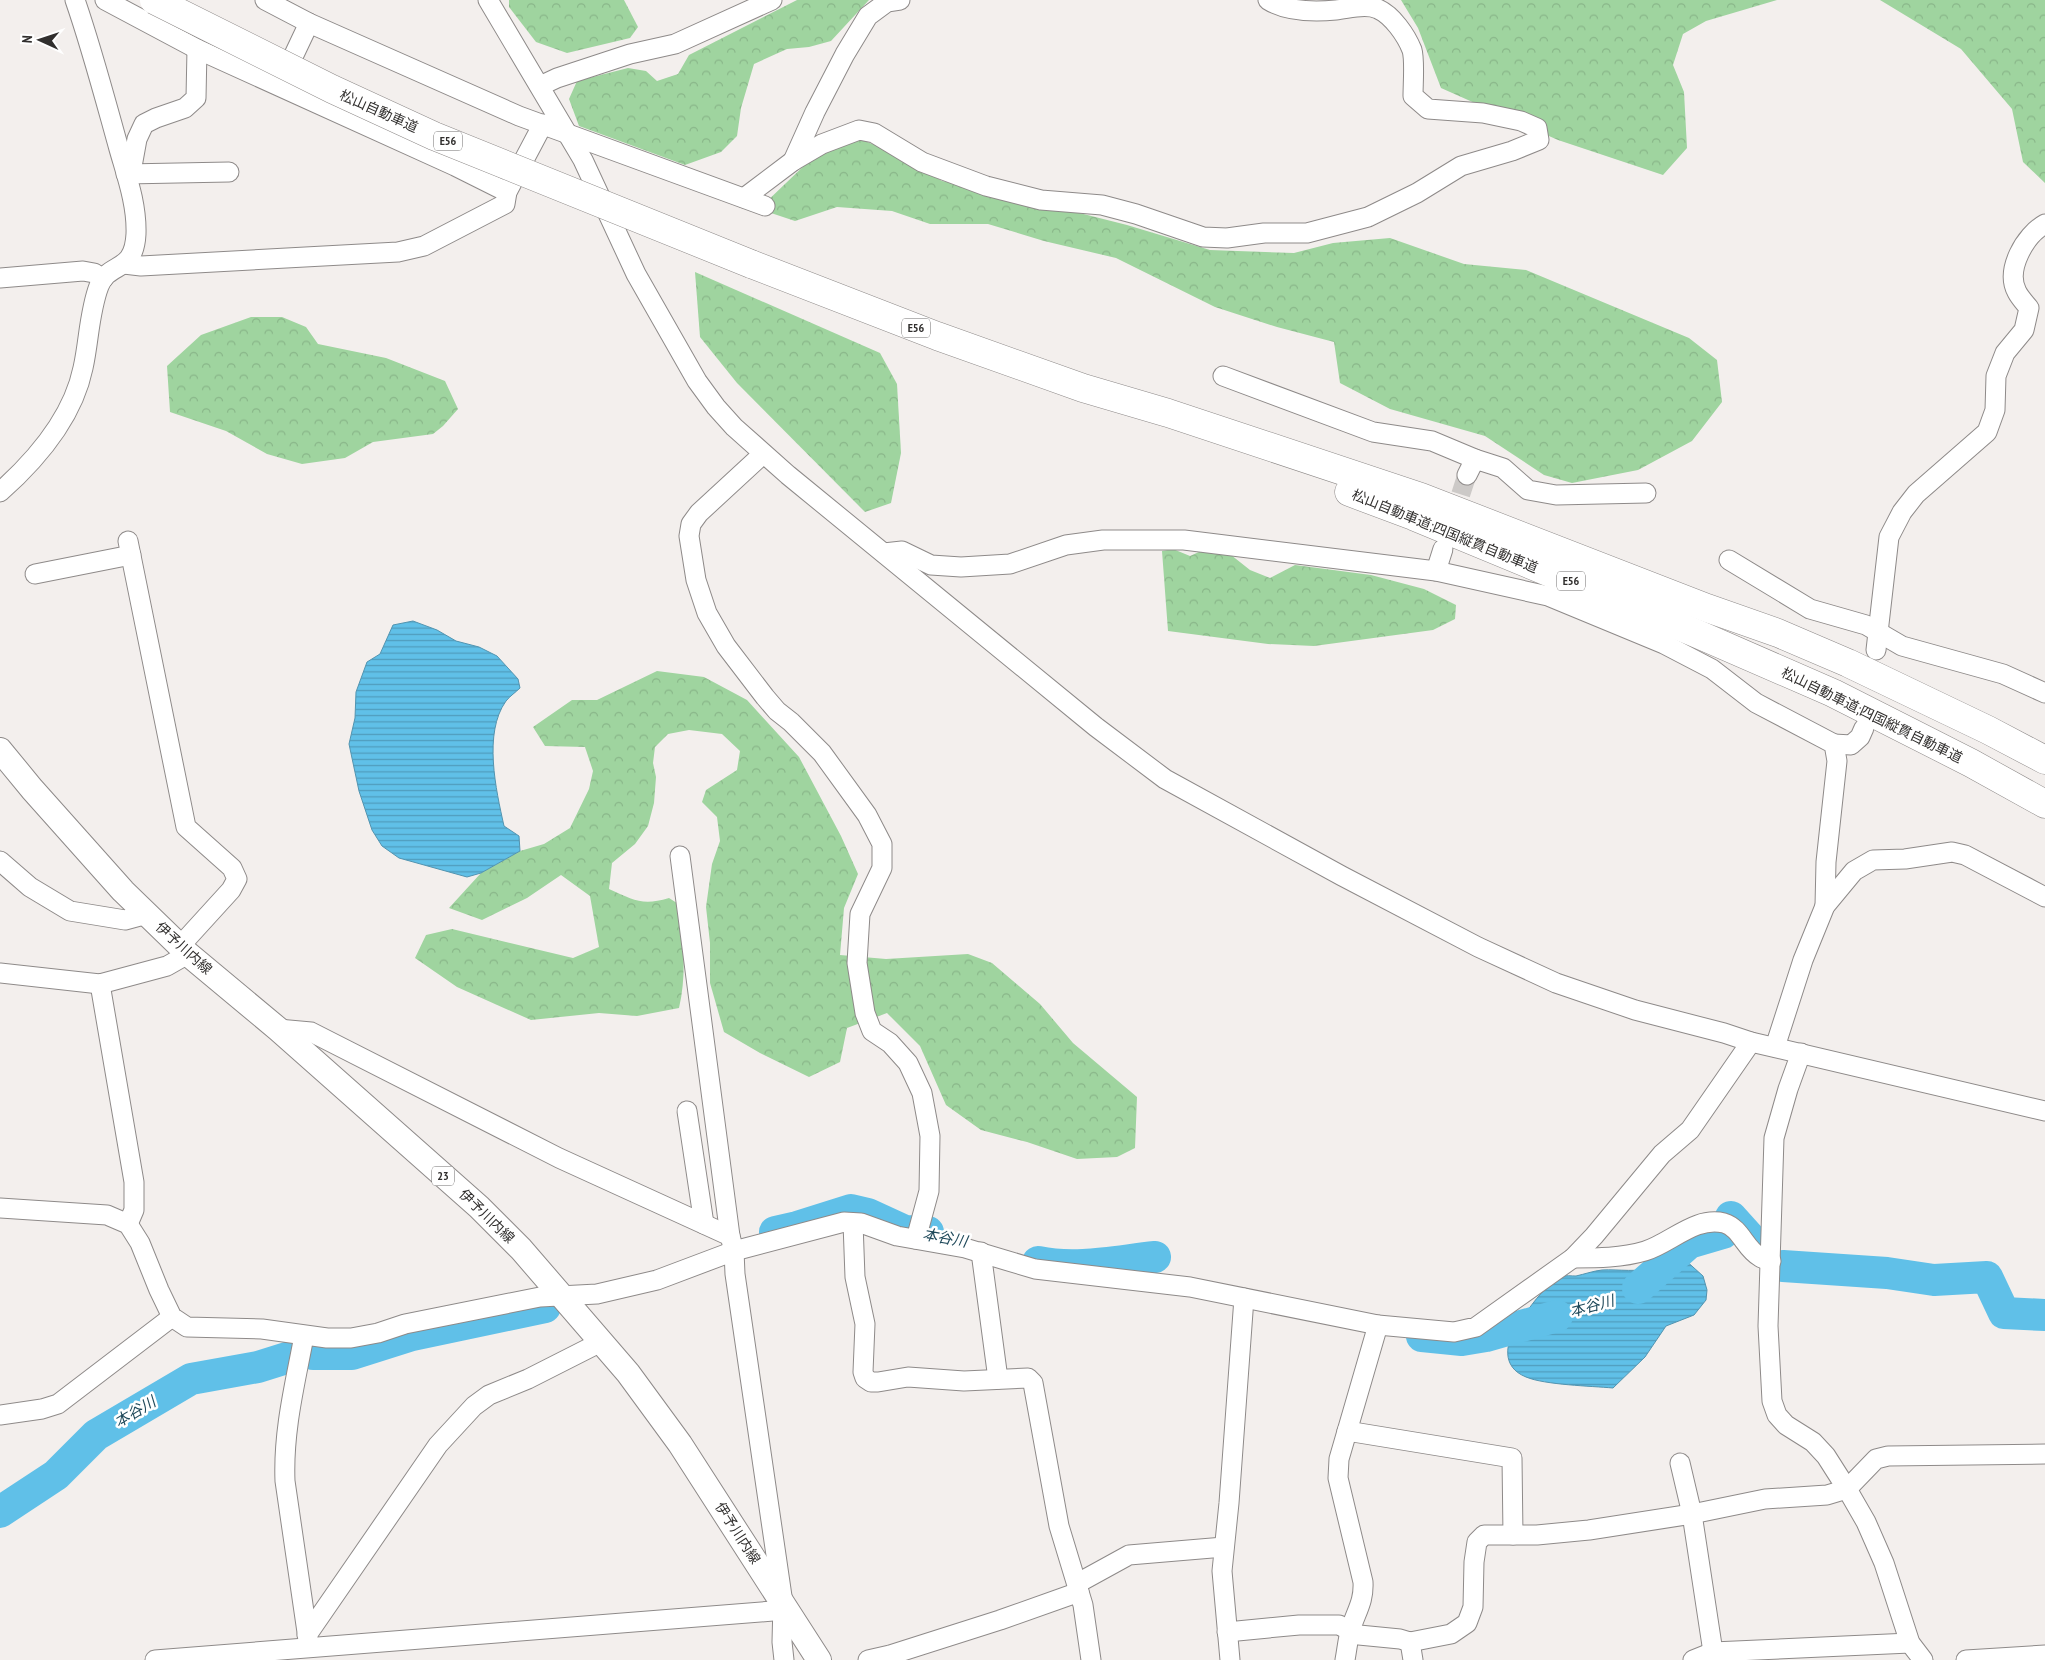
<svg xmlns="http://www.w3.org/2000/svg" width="2045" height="1660" font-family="'PT Sans Narrow','Noto Sans JP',sans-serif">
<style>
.forest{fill:url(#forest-crowns)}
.water{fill:url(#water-rules);stroke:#5294b0}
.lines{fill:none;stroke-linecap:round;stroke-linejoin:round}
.river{stroke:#60c0e8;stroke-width:32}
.minor-tunnel{stroke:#ccc9c7;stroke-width:19;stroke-dasharray:19 9;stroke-linecap:butt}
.minor-casing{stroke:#8e8a89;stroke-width:21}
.major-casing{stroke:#8e8a89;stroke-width:26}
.highway-casing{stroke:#8e8a89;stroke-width:29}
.minor{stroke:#fff;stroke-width:19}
.major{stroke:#fff;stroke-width:24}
.highway{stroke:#fff;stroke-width:28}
.highway-bridge-casing{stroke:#8e8a89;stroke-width:29;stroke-linecap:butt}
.highway-bridge{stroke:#fff;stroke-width:28}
.labels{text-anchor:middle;stroke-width:5;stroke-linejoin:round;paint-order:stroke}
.shield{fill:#fff;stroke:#6f6d6d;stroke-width:1}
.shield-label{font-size:12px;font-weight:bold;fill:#312f2e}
.street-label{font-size:14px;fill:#312f2e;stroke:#fff}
.water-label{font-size:15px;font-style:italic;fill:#1f495a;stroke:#fff}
</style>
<defs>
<pattern id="forest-crowns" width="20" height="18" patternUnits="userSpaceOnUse" patternTransform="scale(1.25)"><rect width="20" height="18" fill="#9fd49f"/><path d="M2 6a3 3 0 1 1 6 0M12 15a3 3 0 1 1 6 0" fill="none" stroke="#89b689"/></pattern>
<pattern id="water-rules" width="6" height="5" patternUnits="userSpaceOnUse" patternTransform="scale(1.25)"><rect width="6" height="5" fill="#60c0e8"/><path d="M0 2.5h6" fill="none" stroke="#509cbc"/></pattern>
</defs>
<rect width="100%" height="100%" fill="#f3efed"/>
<g class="forest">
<polygon points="509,0 624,0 638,27 630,38 567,53 536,42 509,7"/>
<polygon points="797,0 869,0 831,41 809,47 787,49 754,64 741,108 737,136 721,152 685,165 579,126 569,99 577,81 628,68 646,71 657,81 678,74 689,55"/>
<polygon points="1401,0 1777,0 1706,21 1683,34 1673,65 1684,92 1687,148 1663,175 1558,140 1441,88 1418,28"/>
<polygon points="1880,0 2045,0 2045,183 2023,162 2012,109 1961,49"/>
<polygon points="839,140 862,140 901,155 942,181 968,185 1127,225 1210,250 1294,253 1333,243 1390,238 1464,264 1526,270 1689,338 1717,360 1722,402 1692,441 1638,470 1572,483 1544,475 1485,436 1390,409 1340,383 1334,342 1277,327 1215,307 1116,258 1044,241 988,224 930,224 892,211 837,207 795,221 759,209 810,160"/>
<polygon points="695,272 880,353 897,384 901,453 891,503 865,512 737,383 700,337"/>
<polygon points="251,317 282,317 306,327 318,344 386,358 445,381 458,409 443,426 433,434 373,442 345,458 302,464 267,454 226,431 170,412 167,366 201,335"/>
<polygon points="1210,547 1226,551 1250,570 1270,578 1295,565 1371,575 1424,589 1456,605 1455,619 1433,630 1314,646 1268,644 1168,631 1162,551 1173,549 1190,556"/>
<path d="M657,671L704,677L747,700L799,757L841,836L858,874L844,908L840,955L886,959L968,954L992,963L1040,1004L1073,1043L1137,1097L1135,1148L1117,1157L1077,1159L1027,1142L981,1130L946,1105L920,1046L887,1013L847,1028L840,1062L809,1077L760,1053L724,1032L710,983V943L706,907L712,864L720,841L717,817L702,802L706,790L737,770L740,751L722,734L689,730L668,734L655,747L653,763L656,777L654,803L648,826L635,844L612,863L609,889C634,900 642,906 669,898L680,905C683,940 687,974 679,1008L637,1016L599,1013L531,1020L457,987L415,958L426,935L452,929L573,958L599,947L590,896L561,875L527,898L482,920L449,908L481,873L520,851L544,844L570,828L589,789L593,771L585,747L545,746L533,727L572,700H597Z"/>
</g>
<g class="water">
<path d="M413,621L437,630L456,641L479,647L497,656L518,679L520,688C516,692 510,696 506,701C483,733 496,790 504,826L519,836L520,851L481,873L467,877L399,858L382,846L372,830L359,791L349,744L355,718L356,692L367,662L380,654L393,625Z"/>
<path d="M1683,1258L1703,1276L1707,1290L1706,1300L1694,1315L1666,1326L1645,1357L1613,1388C1591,1386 1545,1385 1526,1377C1501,1367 1505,1343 1518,1324C1531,1306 1541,1289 1561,1277C1566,1275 1571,1276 1576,1276C1585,1274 1593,1271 1602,1270C1619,1269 1638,1273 1655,1267C1667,1263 1668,1259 1683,1258Z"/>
</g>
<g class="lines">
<g class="river">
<polyline points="775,1232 797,1227 851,1210 868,1214 905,1231 928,1232"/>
<path d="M1038,1262C1077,1270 1116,1261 1155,1257"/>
<polyline points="1783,1266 1887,1273 1934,1280 1987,1277 2004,1313 2045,1315"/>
<polyline points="1638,1288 1689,1243 1723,1233 1731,1217 1749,1237"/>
<polyline points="1422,1336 1462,1340 1486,1336 1557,1316"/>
<polyline points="313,1354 352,1354 412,1335 545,1307"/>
<polyline points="0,1512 56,1475 96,1435 191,1379 258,1367 293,1356"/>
</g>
<polyline class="minor-tunnel" points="1452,521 1467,475"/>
<g class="minor-casing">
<g id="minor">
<polyline points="105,0 197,49 455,166 507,192"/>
<polyline points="265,0 309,23 519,116 765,206"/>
<polyline points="488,0 583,160 636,274 697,381 716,407 734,427 788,475 1096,727 1165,779 1342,876 1478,947 1556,983 1635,1010 1724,1033 1751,1042 2045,1111"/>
<polyline points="197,49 196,98 185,108 156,118 144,124 137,139 133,161 126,174 229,172"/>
<polyline points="283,78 309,23"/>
<polyline points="540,86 557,78 630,54 675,44 772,0"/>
<polyline points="793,161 815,112 845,54 868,16 887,2 900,0"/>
<path d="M744,198L793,161L822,144L859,130L874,133L922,162L986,186L1041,200L1102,205L1136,214L1203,237L1227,238L1264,233H1307L1368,217L1417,193L1461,166L1512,151L1539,140L1537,128L1521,121L1483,113L1428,109L1413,96C1413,84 1415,60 1412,50C1406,35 1392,15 1378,9C1365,3 1348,9 1336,10C1314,12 1287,12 1268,0"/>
<polyline points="124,264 141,266 398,252 424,246 505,204 507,192 543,124"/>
<polyline points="0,278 83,271 94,273 103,279"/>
<polyline points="1223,376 1373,432 1432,441 1475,459"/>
<polyline points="763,454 699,513 691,524 689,536 696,580 707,613 726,646 765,697 777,711 791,722 822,753 867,815 882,844 882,868 860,914 857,963 865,1013 872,1031 890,1043 908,1063 922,1093 930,1136 929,1191 916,1239"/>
<polyline points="1467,475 1475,459 1503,468 1528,490 1556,495 1646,493"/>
<path d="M0,492C36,460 73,417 83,368C89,342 89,312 99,286C109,261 134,274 136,234C137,205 127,177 119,149C105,99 92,49 75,0"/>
<polyline points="128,541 186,827 232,868 237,879 231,890 180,946"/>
<polyline points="884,553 902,551 931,565 961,567 1010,564 1066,545 1103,540 1184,540 1436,571 1548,596 1664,644 1712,669 1756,703 1834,744 1837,761 1826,862 1825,906"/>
<polyline points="1729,560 1810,609 1866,625 1902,646 2003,674 2045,693"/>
<polyline points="1436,571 1443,549"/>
<polyline points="35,574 131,555"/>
<path d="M1876,650L1889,537L1902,512L1916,494L1987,432L1995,410L1996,376L2005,353L2024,330L2029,308C2025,303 2020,298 2017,292C2005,270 2025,235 2045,224"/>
<polyline points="1834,744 1851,745 1860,737 1864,728"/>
<polyline points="680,856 730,1236"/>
<polyline points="0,861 30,887 70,911 125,920 147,914"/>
<polyline points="0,973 100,984 167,966 188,954"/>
<polyline points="100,984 134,1182 134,1210 128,1224"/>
<polyline points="278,1029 311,1032 559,1158 730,1236 734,1251 735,1274 783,1603 782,1642 784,1660"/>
<polyline points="1775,1047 1803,960 1825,906 1854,871 1873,860 1905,859 1952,852 1965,855 2045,897"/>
<polyline points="1801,1053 1788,1089 1774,1138 1768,1326 1772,1401 1777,1415 1786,1425 1813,1442 1826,1456 1847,1489 1866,1522 1884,1563 1910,1643 1923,1660"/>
<polyline points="687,1111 704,1224"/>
<polyline points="0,1208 107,1215 128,1224 140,1243 159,1290 172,1317 187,1327 262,1329 327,1338 351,1338 378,1333 405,1324 540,1297 597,1294 657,1280 734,1251 844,1222 861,1223 897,1236 965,1248 1035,1269 1190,1287 1378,1325 1454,1332 1476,1327 1573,1258 1594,1236 1662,1154 1690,1130 1751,1042"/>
<polyline points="853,1223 855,1277 865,1324 863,1372 865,1378 871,1382 878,1382 908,1377 964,1381 1028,1378 1033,1383 1059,1526 1083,1605 1091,1660"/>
<polyline points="981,1252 998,1379"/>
<path d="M1573,1258C1597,1258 1622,1258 1645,1251C1671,1243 1695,1216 1724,1223C1741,1228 1745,1249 1760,1257C1763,1259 1767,1260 1771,1261"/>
<path d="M304,1336C295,1384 283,1431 285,1481L308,1639"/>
<polyline points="0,1415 42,1409 58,1404 172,1317"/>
<polyline points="1347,1431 1512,1458 1513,1535"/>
<polyline points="1680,1463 1692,1514 1713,1652"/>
<polyline points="1078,1583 1129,1555 1224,1547"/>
<polyline points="1227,1632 1299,1625 1339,1625 1359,1635 1400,1639 1410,1642 1451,1634 1467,1623 1473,1607 1474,1562 1477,1542 1484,1535 1537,1535 1589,1530 1692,1514 1765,1499 1827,1495 1847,1489 1876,1459 1888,1456 2045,1454"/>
<polyline points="307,1635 438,1445 474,1406 489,1395 528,1379 601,1342"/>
<polyline points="1410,1642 1413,1660"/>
<polyline points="155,1660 773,1611 783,1603"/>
<polyline points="868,1660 890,1655 1000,1620 1079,1592"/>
<polyline points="1230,1660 1222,1571 1229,1503 1244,1298"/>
<path d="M1345,1660C1347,1649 1348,1638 1351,1628C1357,1610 1364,1601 1363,1582L1338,1478L1339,1459L1378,1325"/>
<polyline points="1693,1660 1713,1652 1910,1643"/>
<polyline points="1966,1660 2045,1655"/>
</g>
</g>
<g class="major-casing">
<polyline id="major" points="0,750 32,789 123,891 188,954 278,1029 479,1207 521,1249 628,1373 680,1444 819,1660"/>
</g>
<g class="highway-casing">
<g id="highway">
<polyline points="751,264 937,336 1083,388 1168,413 1421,497 1707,608 1778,633 1848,663 1988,730 2045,760"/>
<polyline points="1349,492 1413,516 1693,632 1833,693 1971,763 2045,804"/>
</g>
</g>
<use href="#minor" class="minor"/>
<use href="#major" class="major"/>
<use href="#highway" class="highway"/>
<g class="highway-bridge-casing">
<polyline id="highway-bridge" points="154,0 332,89 434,136 751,264"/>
</g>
<use href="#highway-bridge" class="highway-bridge"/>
</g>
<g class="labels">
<g class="shield">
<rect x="434" y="131.5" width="28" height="19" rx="4"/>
<rect x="902" y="318.5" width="28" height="19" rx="4"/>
<rect x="1557" y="571.5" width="28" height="19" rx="4"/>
<rect x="432" y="1166.5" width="22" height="19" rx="4"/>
</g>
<g class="shield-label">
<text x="448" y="145">E56</text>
<text x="916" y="332">E56</text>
<text x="1571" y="585">E56</text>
<text x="443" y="1180">23</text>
</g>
<g class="street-label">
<text transform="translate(379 111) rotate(24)" y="5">松山自動車道</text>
<text transform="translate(1445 531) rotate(22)" y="5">松山自動車道;四国縦貫自動車道</text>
<text transform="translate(1872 715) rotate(26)" y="5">松山自動車道;四国縦貫自動車道</text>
<text transform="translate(184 948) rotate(42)" y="5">伊予川内線</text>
<text transform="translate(487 1216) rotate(44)" y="5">伊予川内線</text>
<text transform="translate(738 1533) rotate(57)" y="5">伊予川内線</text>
</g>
<g class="water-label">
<text transform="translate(945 1238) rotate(10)" y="5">本谷川</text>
<text transform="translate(1592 1306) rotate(-15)" y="5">本谷川</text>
<text transform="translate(135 1412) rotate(-31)" y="5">本谷川</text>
</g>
</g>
<g transform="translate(40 40) rotate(273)" stroke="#ffffff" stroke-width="4" paint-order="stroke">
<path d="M0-4L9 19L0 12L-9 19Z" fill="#312f2e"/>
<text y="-8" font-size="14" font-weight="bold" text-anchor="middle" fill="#312f2e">N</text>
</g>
</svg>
